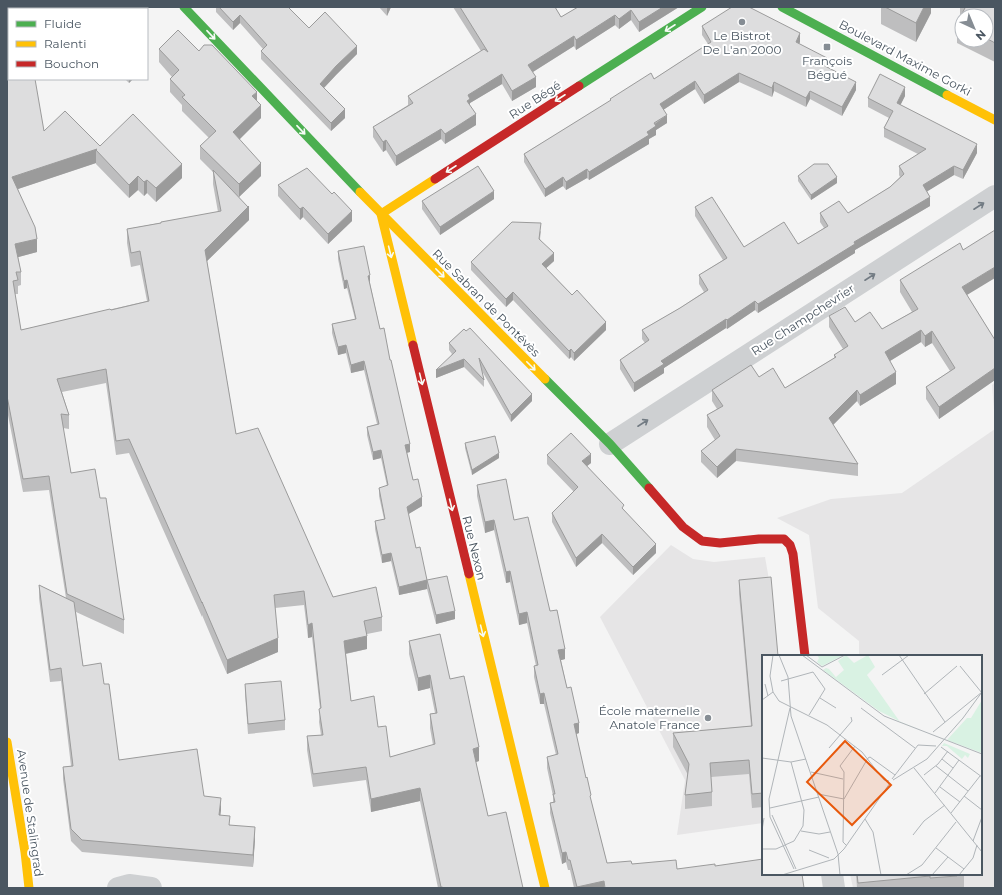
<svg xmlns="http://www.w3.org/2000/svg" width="1002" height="895" font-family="Montserrat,sans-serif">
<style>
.education{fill:#e6e5e6}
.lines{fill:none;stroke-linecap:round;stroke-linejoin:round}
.street{stroke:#ced0d2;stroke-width:22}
.fast{stroke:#4caf50;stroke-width:9}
.slow{stroke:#ffc107;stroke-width:9}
.jam{stroke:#c62828;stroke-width:9}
.wall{fill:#bebebf;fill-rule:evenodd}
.shaded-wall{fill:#9b9b9b}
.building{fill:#ddddde;stroke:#9b9b9b}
.oneway{stroke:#f6fbf6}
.oneway2{stroke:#727b83}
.poi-dot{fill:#868d94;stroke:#fff;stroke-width:1.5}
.labels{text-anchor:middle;stroke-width:4;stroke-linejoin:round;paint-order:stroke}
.poi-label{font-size:12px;fill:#4a5661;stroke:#fff}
.street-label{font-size:12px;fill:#4a5661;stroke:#fff}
.inset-road{fill:none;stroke:#b0b5b9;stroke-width:1}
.view{fill:#e8590c;fill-opacity:0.15;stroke:#e8590c;stroke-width:2}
.inset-edge{fill:none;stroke:#4a5661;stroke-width:2}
</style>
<rect width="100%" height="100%" fill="#f4f4f4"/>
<g class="education">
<polygon points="995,382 995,423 992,385"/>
<polygon points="995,429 995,888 853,888 850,874 981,874 981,656 857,656 859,654 859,641 818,608 809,535 777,518 831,499 902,493"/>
<polygon points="671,545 693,559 714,562 765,557 771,591 763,656 763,823 677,835 685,780 600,617"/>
</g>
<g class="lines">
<g class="street">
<polyline points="610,444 995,196"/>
<polyline points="832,874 834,888"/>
<polyline points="118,888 129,885 151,888"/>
</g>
<g class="fast">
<polyline points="184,7 360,192"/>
<polyline points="782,7 947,95"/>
<polyline points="579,86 702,7"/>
<polyline points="545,379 610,444 649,488"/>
</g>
<g class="slow">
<polyline points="947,95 995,120"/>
<polyline points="360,192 545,379"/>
<polyline points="413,345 381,214 435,179"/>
<polyline points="469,574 545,888"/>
<polyline points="7,742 25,852 29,888"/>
</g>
<g class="jam">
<polyline points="435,179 579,86"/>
<polyline points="413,345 469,574"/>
<polyline points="649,488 683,527 702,541 720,543 759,539 784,539 790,545 793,554 805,656"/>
</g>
</g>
<g class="wall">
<polygon points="7,7 44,131 100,146 182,178 156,202 147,193 144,196 138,190 129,198 96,164 96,163 18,189 37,252 18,257 21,272 21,285 18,286 18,294 15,294 21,330 147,301 140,265 131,267 127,243 127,229 218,212 213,184 213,172 200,159 200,146 209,138 182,111 182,105 170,92 170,79 172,77 159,62 159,49 199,51 257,100 261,118 239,139 261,176 239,197 249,220 207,261 236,434 333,597 382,617 382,631 367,634 367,649 346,654 351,701 378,727 390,757 433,745 430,728 430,714 435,713 430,688 418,691 409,654 409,641 450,679 479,761 476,762 488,816 523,888 438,888 420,801 371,812 366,780 313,787 307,750 307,736 321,735 319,722 320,709 312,637 308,638 304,605 275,608 278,652 227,674 202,615 202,617 129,453 116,455 106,383 62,392 69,415 69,429 63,428 71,473 100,498 124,620 124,634 76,612 83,666 104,684 119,760 204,796 221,810 220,815 230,825 255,839 253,867 82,852 71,841 63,779 63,767 71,766 61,681 50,682 39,598 39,585 66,598 49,490 23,492 7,410"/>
<polygon points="216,7 288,7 309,28 357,54 336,75 324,88 345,118 331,131 261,59 261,51 263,49 240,23 233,30 216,12"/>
<polygon points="379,7 391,7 387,16"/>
<polygon points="453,7 555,7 561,17 578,7 679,7 639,32 631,20 619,29 615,25 576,50 574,46 533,72 536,87 512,101 502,84 470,103 470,106 476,125 445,144 441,139 396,166 386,150 383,152 373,137 373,127 408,105 408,96 481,51"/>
<polygon points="880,7 931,7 931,13 916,42 881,24 881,8"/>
<path d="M960,7H995V62L957,43V23L960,17ZM962,16H986V40H962Z"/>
<polygon points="702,26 800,42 799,44 856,90 842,116 810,99 806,107 774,91 772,97 739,82 704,104 695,89 663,110 667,123 656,130 656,135 649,139 649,144 589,180 587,178 566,190 563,186 545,197 524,162 524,154 610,101 610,99 654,79 708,44 702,35"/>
<polygon points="125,79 133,79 129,83"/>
<polygon points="905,96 900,105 977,153 963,179 954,175 927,191 930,206 855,250 855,253 758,313 755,310 727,329 726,328 664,368 664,373 634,392 620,369 620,360 645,343 642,339 642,330 680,308 704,292 699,284 699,275 723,260 695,216 695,207 744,247 798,244 824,228 820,222 820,213 848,213 890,187 900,177 899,175 899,166 918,154 884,137 884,128 889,118 868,107 868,98"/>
<polygon points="798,176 837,183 811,200 798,181"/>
<polygon points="278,185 352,221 328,244 303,217 300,220 278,196"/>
<polygon points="494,199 440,235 422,209 422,201"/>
<polygon points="541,231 540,239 554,261 546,268 606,330 574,361 571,357 569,359 513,300 506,307 471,270 471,262"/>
<polygon points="338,251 370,283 380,329 390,360 410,452 407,453 413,480 422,506 408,514 416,548 427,580 455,619 436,624 427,589 399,595 391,561 382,563 375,529 375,521 384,519 379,496 379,488 387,486 381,458 373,460 367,435 367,427 377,424 364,370 351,373 346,353 338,355 332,333 332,324 355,319 347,288 344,289 338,259"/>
<polygon points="900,280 967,295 995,340 995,380 939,419 926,399 926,387 950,371 932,343 925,347 921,342 890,361 896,384 860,406 857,401 833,425 858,464 858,476 736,461 717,478 701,462 701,451 715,440 707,427 707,415 717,409 712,401 712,390 759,377 785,388 834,358 834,355 843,349 829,327 829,316 855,322 882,329 912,312 900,292"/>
<polygon points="464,329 532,401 511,422 482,371 484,380 484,387 464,367 436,378 452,354 449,350 449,343"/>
<polygon points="465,443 499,458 472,475 465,448"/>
<polygon points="547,455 591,463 587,466 624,510 656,553 633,575 602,543 576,567 552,522 552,513 574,492 547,464"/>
<polygon points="477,485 514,520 550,611 565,659 561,660 567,688 579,733 576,734 591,801 607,863 632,864 677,869 715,866 804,888 574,888 570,870 568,870 566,862 562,864 550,813 550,803 553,802 553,796 547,768 547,757 556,755 544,704 540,704 534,677 534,666 536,666 527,623 519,625 510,582 506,583 494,530 485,533 477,496"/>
<polygon points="739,580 763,656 763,807 752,808 749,774 711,777 712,792 712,806 685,809 685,795 688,775 673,747 673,733 751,726 739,594"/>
<polygon points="245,684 285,720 285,730 248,734 245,694"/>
<polygon points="856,874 964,874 964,887 957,887 957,888 857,888"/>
</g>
<g class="shaded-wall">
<polygon points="387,7 391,7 387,16"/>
<polygon points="663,7 679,7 639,32 639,22"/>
<polygon points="924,7 931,7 931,13 916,42 916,23"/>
<polygon points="631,10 631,20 619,29 619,19"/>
<polygon points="240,15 240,23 233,30 233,22"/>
<polygon points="615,15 615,25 576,50 576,40"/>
<polygon points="800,33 800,42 796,50 796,42"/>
<polygon points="574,36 574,46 528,75 528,65"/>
<polygon points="357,46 357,54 336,75 320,92 320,84 336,66"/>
<polygon points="827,58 827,67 823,73 823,65"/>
<polygon points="739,73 739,82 704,104 704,95"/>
<polygon points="502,74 502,84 470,103 470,109 467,111 468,95"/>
<polygon points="536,77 536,87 512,101 512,91"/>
<polygon points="129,79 133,79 129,83"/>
<polygon points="695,81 695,89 660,112 660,104"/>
<polygon points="774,82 774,91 772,97 772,88"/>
<polygon points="856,82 856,90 842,116 842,107"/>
<polygon points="905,87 905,96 897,112 897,103"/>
<polygon points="810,91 810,99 806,107 806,98"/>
<polygon points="257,92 257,105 252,96"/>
<polygon points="261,105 261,118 233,146 233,132"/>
<polygon points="345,109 345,118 331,131 331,123"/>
<polygon points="476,114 476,125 445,144 445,134"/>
<polygon points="667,115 667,123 656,130 656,135 649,139 649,144 589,180 589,172"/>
<polygon points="441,129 441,139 396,166 396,156"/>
<polygon points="386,140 386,150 383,152 383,142"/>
<polygon points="977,144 977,153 963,179 963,170"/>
<polygon points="97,149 96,150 96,163 12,191 12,177"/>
<polygon points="261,163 261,176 239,197 239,184"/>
<polygon points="182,164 182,178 156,202 156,188"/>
<polygon points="954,166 954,175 923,194 923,185"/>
<polygon points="587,169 587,178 566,190 566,182"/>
<polygon points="138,176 138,190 129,198 129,185"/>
<polygon points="563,177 563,186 545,197 545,189"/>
<polygon points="837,177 837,183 811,200 811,195"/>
<polygon points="147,180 147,193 144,196 144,182"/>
<polygon points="494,191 494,199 440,235 440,227"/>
<polygon points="930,197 930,206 855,250 855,253 758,313 758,304 854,242"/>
<polygon points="249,206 249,220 205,263 205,250"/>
<polygon points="303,207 303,217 300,220 300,209"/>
<polygon points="352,211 352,221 328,244 328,234"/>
<polygon points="37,239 37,252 15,258 15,244"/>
<polygon points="554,253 554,261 542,272 542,264"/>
<polygon points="995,267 995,278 962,298 962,287"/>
<polygon points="370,275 370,283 368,284 368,276"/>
<polygon points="347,280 347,288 344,289 344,281"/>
<polygon points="513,292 513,300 506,307 506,299"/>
<polygon points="755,301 755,310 727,329 727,320"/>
<polygon points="726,319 726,328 664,368 664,373 634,392 634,383 661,361"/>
<polygon points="606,322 606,330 574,361 574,353"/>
<polygon points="921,330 921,342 885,364 885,352"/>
<polygon points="932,331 932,343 925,347 925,336"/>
<polygon points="346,345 346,353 338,355 338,347"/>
<polygon points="571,349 571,357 569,359 569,351"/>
<polygon points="464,359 464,367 436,378 436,370"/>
<polygon points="364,361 364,370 351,373 351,365"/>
<polygon points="995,368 995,380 939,419 939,407"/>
<polygon points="896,372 896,384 860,406 860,395"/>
<polygon points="857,390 857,401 829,429 829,418"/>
<polygon points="532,394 532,401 511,422 511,415"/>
<polygon points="410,444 410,452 405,453 405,445"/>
<polygon points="736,449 736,461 717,478 717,467"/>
<polygon points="381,450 381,458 373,460 373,452"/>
<polygon points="499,453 499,458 472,475 472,470"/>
<polygon points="591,454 591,463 582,470 582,461"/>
<polygon points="422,497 422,506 407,515 407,507"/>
<polygon points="494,520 494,530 485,533 485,522"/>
<polygon points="602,534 602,543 576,567 576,558"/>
<polygon points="656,544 656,553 633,575 633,567"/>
<polygon points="391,553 391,561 382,563 382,555"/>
<polygon points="510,571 510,582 506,583 506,572"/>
<polygon points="427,580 427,589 399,595 399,587"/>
<polygon points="455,611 455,619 436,624 436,615"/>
<polygon points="527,612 527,623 519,625 519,614"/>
<polygon points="312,623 312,637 308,638 308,625"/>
<polygon points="367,636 367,649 344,654 344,641"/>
<polygon points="278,638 278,652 227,674 227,660"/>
<polygon points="565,649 565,659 558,661 558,650"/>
<polygon points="430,675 430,688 418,691 418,678"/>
<polygon points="544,693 544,704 540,704 540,694"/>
<polygon points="579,723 579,733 574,735 574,724"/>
<polygon points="479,747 479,761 473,763 473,749"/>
<polygon points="420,788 420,801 371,812 371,799"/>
<polygon points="221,798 221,810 219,827 219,815"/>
<polygon points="255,827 255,839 253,867 253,855"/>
<polygon points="566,852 566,862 562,864 562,853"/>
<polygon points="604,881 604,888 577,888 577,887"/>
</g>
<g class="building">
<polygon points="7,7 24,7 24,9 9,9 9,79 35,79 44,131 65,111 100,146 133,114 182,164 156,188 147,180 144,182 138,176 129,185 96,150 97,149 12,177 35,227 37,239 15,244 21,272 16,272 18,280 13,281 21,330 110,309 111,310 149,301 140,251 131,253 127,229 161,223 161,222 221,211 213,170 248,207 249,206 205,250 236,434 258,428 333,597 376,587 382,617 364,621 367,636 344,641 351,701 374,696 378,727 386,726 390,757 435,744 430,714 437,713 430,675 418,678 409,641 440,634 450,679 464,676 479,747 473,749 488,816 506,812 523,888 446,888 441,887 420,788 371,799 366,767 313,774 307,736 323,735 319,709 321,708 312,623 308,625 304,591 274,595 278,638 227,660 202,602 202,603 129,439 116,441 106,369 57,379 69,415 61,414 71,473 95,469 100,498 106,498 124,620 67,594 49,476 23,479 7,396"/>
<polygon points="219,7 288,7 309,28 325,12 357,46 336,66 320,84 345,109 331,123 261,51 267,45 240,15 233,22"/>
<polygon points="460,7 555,7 561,17 578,7 663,7 639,22 631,10 619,19 615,15 576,40 574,36 528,65 536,77 512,91 502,74 468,95 470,99 467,101 476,114 445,134 441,129 396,156 386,140 383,142 373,127 413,103 408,96 484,49 488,52"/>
<polygon points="732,7 749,7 800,33 796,42 827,58 823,65 856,82 842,107 810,91 806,98 774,82 772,88 739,73 704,95 695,81 660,104 667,115 654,123 656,126 647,132 649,135 589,172 587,169 566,182 563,177 545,189 524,154 611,100 610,99 651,73 654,79 711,42 702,26"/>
<polygon points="885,7 924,7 916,23"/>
<polygon points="963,7 995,7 995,43 986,38 986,16 962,16 962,26 957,23 965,8"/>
<polygon points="178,30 199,51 204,45 212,45 257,92 252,96 261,105 233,132 261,163 239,184 200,146 216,131 182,97 185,95 170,79 179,70 159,49"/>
<polygon points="880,74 905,87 897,103 977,144 963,170 954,166 923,185 930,197 854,242 855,244 758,304 755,301 727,320 726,319 661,361 664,364 634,383 620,360 649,340 642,330 680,308 708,290 699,275 727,258 695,207 712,197 744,247 784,222 798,244 828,226 820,213 839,201 848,213 890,187 904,174 899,166 926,149 884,128 893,111 868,98"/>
<polygon points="814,164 828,164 837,177 811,195 798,176"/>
<polygon points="478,166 494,191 440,227 422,201"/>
<polygon points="307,168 332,194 334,192 352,211 328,234 303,207 300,209 278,185"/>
<polygon points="512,222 541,223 539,239 554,253 542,264 572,295 577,290 606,322 574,353 571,349 569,351 513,292 506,299 471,262"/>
<polygon points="995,230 995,267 962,287 995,340 995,368 939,407 926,387 955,368 932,331 925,336 921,330 885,352 896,372 860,395 857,390 829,418 858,464 736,449 717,467 701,451 720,436 707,415 723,406 712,390 751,365 759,377 773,368 785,388 836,357 834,355 848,346 829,316 845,307 855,322 870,312 882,329 918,309 900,280 960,243 963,250"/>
<polygon points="364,246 370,275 368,276 380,329 384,328 390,360 391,360 410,444 405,445 413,480 418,479 422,497 407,507 416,548 420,547 427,580 447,576 455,611 436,615 427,580 399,587 391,553 382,555 375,521 385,519 379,488 388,485 381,450 373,452 367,427 379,424 364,361 351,365 346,345 338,347 332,324 356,319 347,280 344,281 338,251"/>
<polygon points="470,328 532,394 511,415 479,358 484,380 464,359 436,370 456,351 449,343 464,329 466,331"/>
<polygon points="571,433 591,454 582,461 624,505 622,508 656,544 633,567 602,534 576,558 552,513 578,487 547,455"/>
<polygon points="495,436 499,453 472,470 465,443"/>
<polygon points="506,479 514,520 528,517 550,611 557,610 565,649 558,650 567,688 571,687 579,723 574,724 586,778 587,777 591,795 590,796 607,863 631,861 632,864 676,860 677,869 715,864 715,866 763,859 763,874 802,874 804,888 605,888 604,881 577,887 570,860 568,860 566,852 562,853 550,803 555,802 553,794 555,794 547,757 558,754 544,693 540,694 534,666 538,665 527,612 519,614 510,571 506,572 494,520 485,522 477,485"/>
<polygon points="771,577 778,656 763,656 763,793 752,794 749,760 710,763 712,792 685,795 689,764 673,733 752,726 739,580"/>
<polygon points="39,585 74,602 83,666 101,663 104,684 109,684 119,760 197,749 204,796 221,798 219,815 230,816 229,825 255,827 253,855 82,840 71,829 63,767 73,766 61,668 50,670"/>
<polygon points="281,681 285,720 248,724 245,684"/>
<polygon points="857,874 957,874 957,876 930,878 930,876 858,883"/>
</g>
<defs><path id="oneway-shaft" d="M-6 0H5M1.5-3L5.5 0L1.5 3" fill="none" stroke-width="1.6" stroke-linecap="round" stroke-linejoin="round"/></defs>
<g class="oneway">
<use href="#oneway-shaft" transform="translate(670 28) rotate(147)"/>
<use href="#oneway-shaft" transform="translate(211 35) rotate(47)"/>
<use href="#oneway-shaft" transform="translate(560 98) rotate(147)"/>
<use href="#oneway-shaft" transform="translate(301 130) rotate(47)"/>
<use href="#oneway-shaft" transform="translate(451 169) rotate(147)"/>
<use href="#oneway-shaft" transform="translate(390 252) rotate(76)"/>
<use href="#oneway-shaft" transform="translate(440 273) rotate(45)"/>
<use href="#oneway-shaft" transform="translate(531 366) rotate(45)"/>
<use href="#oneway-shaft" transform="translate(421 379) rotate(76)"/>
<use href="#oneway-shaft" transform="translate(451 505) rotate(76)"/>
<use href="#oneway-shaft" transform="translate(482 631) rotate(76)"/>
</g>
<g class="oneway2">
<use href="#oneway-shaft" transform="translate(979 206) rotate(-33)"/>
<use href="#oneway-shaft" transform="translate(870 277) rotate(-33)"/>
<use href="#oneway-shaft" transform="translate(643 423) rotate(-33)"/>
</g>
<g class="poi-dot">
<circle cx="742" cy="22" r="4"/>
<rect x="823" y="43" width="8" height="8" rx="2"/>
<circle cx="708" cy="718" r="4"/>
</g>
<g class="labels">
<g class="poi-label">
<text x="742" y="40">Le Bistrot<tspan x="742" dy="14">De L'an 2000</tspan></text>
<text x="827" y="65">François<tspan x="827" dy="14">Bégué</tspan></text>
<text x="700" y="715" text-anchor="end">École maternelle<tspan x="700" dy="14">Anatole France</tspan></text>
</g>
<g class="street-label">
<text transform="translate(905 58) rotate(28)" y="4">Boulevard Maxime Gorki</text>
<text transform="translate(535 100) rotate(-33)" y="4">Rue Bégé</text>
<text transform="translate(486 303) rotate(45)" y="4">Rue Sabran de Pontévès</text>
<text transform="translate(803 320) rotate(-33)" y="4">Rue Champchevrier</text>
<text transform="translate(474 548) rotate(76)" y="4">Rue Nexon</text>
<text transform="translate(30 813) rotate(82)" y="4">Avenue de Stalingrad</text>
</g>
</g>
<g transform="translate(762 655)">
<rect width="220" height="220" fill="#f4f4f4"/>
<path d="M55,0H82L60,11L55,7L57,3ZM84,0L92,8L106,0L113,12L105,20L138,67L159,75L139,67L117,56L61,15L64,13L67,14L78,27L74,22L82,15L76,6ZM220,45V98L185,85L205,63H209ZM182,88L208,99L206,103L203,100L200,104L185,91H180Z" fill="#d9f2e3"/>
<path class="inset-road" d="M11,0L8,21L11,37L17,46L65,70L100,97L122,125L127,126M17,0L26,22L29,61L76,199L78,220M40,0L122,61L220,99M44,0L60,12L83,0M137,0L183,67M198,11L220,38M120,20L147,0M19,26L51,17L63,34L47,60M3,29L6,41M162,39L195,11M58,43L74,53M0,45L11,37M99,53L153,93M171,77L220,37M179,92L220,122M67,93L90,66L89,62M0,103L29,107L44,104M106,103L108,102L133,120M180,104L191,113M174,111L206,136M152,113L220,197M49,117L81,124M162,120L176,109L186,96M130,124L156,90L174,91M131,125L165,104L201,63L220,37M178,132L198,147M173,138L197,105M56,139L82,144L106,103M202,141L220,155M8,153L57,142M189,158L218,121M10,160L34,214M8,162L7,144L28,53M8,162L32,214M103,164L111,177L119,220M0,175L2,163M39,176L57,179L68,177M151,180L162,166L183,150M211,186L220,162M85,191L81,187L82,117L78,111L93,91M174,193L202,214M0,194H14L32,186L41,171L42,155L29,107M47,195L67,203M20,220L72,204L82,194L128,128M144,220L160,210L194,167M170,220L186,202M197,220L211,203L215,190"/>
<path class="view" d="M83,86L129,130L90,170L45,127Z"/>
<rect width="220" height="220" class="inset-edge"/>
</g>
<rect width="1002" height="895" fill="none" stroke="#4a5661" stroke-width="16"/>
<rect x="8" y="8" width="140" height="72" fill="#ffffff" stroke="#b7bbc0"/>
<rect x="16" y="21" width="20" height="6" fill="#4caf50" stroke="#b7bbc0"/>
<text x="44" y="28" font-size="12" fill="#4a5661">Fluide</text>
<rect x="16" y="41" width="20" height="6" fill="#ffc107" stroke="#b7bbc0"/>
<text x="44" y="48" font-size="12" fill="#4a5661">Ralenti</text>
<rect x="16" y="61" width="20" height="6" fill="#c62828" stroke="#b7bbc0"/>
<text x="44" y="68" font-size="12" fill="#4a5661">Bouchon</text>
<g transform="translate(974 28) rotate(136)"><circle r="19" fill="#ffffff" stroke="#b7bbc0"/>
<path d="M0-3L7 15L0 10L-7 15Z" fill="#868d94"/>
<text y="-6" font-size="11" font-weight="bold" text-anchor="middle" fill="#4a5661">N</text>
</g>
</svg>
